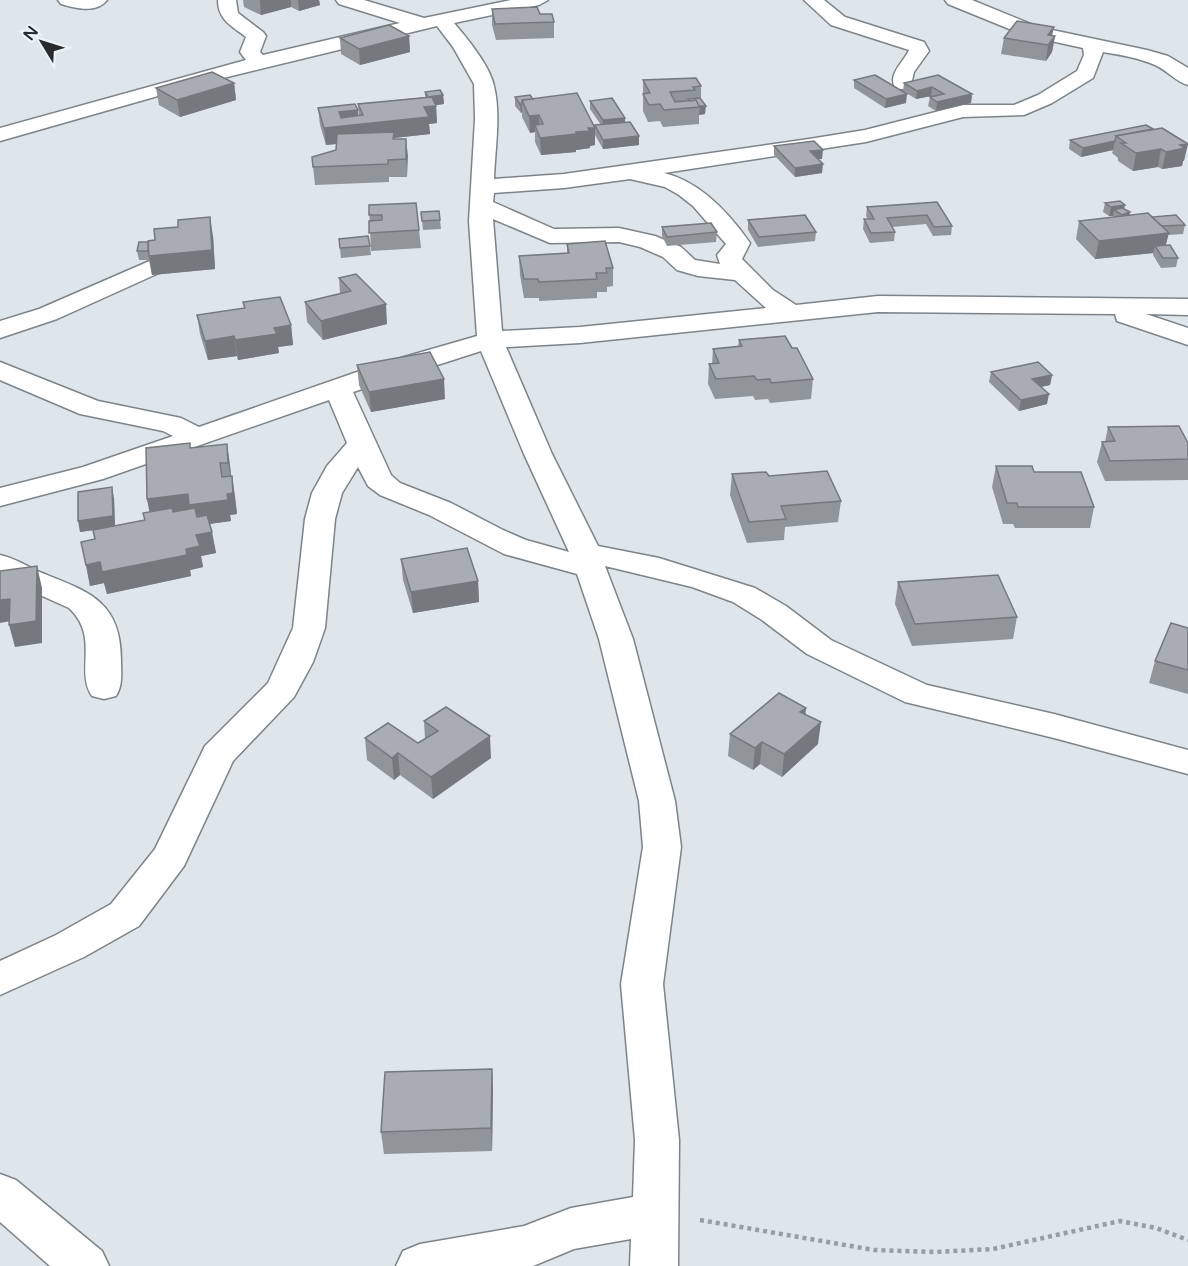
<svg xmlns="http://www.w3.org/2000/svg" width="1188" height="1266" font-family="'Varela Round',sans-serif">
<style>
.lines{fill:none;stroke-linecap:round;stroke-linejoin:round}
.minor-casing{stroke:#7d8489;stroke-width:3}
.path{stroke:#989da2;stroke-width:4.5;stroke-dasharray:4 4;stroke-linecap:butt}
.minor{fill:#fff;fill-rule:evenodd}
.wall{fill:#909599}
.shaded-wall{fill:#75797d}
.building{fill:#a7adb2;stroke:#75797d;stroke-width:1.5}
</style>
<rect width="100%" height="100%" fill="#dee5eb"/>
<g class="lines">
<g class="minor-casing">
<g id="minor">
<path d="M58,0H107C96,14 75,8 61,4Z"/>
<path d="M218,0H236L238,13L263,32L266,36L260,52L263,55L400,23L339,4L336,0H364L424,18L511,0H548L539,5L454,23C467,38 490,66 494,86C501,115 495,149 494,179L564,174L809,139L865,130L963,105H1014L1038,95L1077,71L1084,55L1083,48L1024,35L948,4L945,0H972L1038,27L1147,50L1168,56L1188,68V85C1176,82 1167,70 1155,65C1139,58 1121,55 1103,52L1093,78L1052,103L1024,115L963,117L866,142L664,173C701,182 729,213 750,243L742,259L773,290L796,305L878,296L1188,299V315L1146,314L1188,328V345L1117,321L1115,314L878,312L580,343L506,347L552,454L598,546L659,558L755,588L786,606L831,640L927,685L1054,714L1188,750V774L1054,738L905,702L807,654L762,620L733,602L692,587L605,566L633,639L675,801L681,847L663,984L679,1140L678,1266H630L631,1239L574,1249L533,1266H396L403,1251L420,1244L524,1226L571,1208L633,1197L635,1140L621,984L643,847L639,801L599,639L577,574L504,554L429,515L380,495L368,486L358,467L342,493L335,519L325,628L313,662L294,697L233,761L184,866L139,926L84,957L0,995V961L56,935L111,904L155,849L205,746L268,683L293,628L305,519L312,493L327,466L347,443L329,400L103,479L0,506V488L83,467L173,436L163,431L80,414L0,380V362L98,401L181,418L199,427L380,364L477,336L469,221L475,119L474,84L453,47L437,26L207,82L0,141V128L246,60L240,52L246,37C232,26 218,20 218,0ZM630,179L665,187L679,195L693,206L726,244L717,255L720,264L695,260L681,247L655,236L619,228L554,229L493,202L494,193L564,188ZM493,219L550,243L619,242L640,247L663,257L677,270L698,276L735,280L766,308L580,327L502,331ZM481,351L524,454L569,552L526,540L503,530L451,503L400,483L391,475L353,392Z"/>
<path d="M804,0H824L845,17L924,42L929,51L914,72L910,89H896C886,75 904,62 909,50L831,25Z"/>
<polygon points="152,260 161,262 164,267 161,272 57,319 0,338 0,321 39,309"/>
<path d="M0,555C15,558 28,567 42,573C90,592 121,602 121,660C121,673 123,685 116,696L104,699L92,696C75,670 100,637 69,608L0,577Z"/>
<polygon points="0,1174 16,1180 102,1251 109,1266 50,1266 0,1222"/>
</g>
</g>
<polyline class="path" points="700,1220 874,1250 935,1252 993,1249 1120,1221 1156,1228 1188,1240"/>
<use href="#minor" class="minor"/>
</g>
<g class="wall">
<polygon points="243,0 319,0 320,5 299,11 291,7 261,15 244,7"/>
<polygon points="492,9 540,14 554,22 554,38 496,40 492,25"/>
<polygon points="409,36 410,52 360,65 341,54 340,38"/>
<polygon points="1052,36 1055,36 1052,52 1046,61 1001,54 1004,38"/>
<polygon points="643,80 701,86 701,99 705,114 699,115 699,124 663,127 660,121 648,122 643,111"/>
<polygon points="854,80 906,103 885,108 854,88"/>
<polygon points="234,83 236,100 180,117 159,105 156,88"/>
<polygon points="904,83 972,94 971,103 936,111 928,106 930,97 932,97 931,96 916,99 903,91"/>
<polygon points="425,92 443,95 444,104 436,105 437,123 429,124 430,134 394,138 394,139 406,139 407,177 389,177 389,182 315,185 312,157 336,150 336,144 326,145 320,125 318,108 358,110 358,116 359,116 358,104 425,97"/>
<polygon points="515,97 533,99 595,127 595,125 601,125 590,109 590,101 625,122 639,145 603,149 595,135 595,145 590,146 590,148 576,150 576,152 541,155 535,142 535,132 530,133 522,117 522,112 521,113 515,106"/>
<polygon points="1146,125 1184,161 1183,161 1182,166 1162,169 1158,167 1133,171 1118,161 1118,158 1112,153 1113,150 1081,157 1069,149 1070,140"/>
<polygon points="774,146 822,159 818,159 822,173 795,177 774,155"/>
<polygon points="937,202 952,226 951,235 933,236 926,224 892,227 895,232 894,241 870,243 863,229 864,219 868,219 866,216 867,207"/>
<polygon points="1105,203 1124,209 1130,212 1129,215 1152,217 1185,225 1183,234 1168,235 1166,245 1178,258 1176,267 1161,268 1153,255 1153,253 1095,259 1076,239 1079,221 1113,217 1113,216 1109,216 1103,212"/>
<polygon points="369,205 419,230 421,248 371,251"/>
<polygon points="439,211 441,229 423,230 421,212"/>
<polygon points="748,220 816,232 815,241 758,247 748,230"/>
<polygon points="662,227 717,232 716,242 667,246 662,236"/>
<polygon points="213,236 215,269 152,275 149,260 139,260 137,251"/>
<polygon points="339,239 370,246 371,255 341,258"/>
<polygon points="567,244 613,268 613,286 607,287 607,292 597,292 597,298 539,301 539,298 524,298 520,275 519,256 567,253"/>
<polygon points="339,278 387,324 323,340 307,322 305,302 340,294"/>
<polygon points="243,302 291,325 293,345 278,347 279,353 238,360 237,356 208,360 200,334 197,315 244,308"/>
<polygon points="739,340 813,379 811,399 770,403 768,399 755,400 753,396 715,399 708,384 709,364 712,364 713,349 738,347"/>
<polygon points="357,365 445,399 371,412 359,385"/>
<polygon points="991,372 1052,375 1050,385 1041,387 1047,404 1019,411 989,382"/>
<polygon points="1108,427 1188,443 1188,480 1105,481 1097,462 1102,442 1105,442"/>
<polygon points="227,444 231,476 232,476 235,497 237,514 230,515 231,521 210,524 216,553 201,556 203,567 190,570 191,576 107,594 104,583 90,586 86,565 95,539 93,530 80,532 114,498 115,526 145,520 150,512 147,499 191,448"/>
<polygon points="996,466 1034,472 1094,507 1090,528 1015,528 1013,524 1003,524 992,487"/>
<polygon points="732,474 769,476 841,501 838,522 785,527 784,540 747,543 730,495"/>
<polygon points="401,559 478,581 479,602 413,613 403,580"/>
<polygon points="898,582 1017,617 1013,639 912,646 895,604"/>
<polygon points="1188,628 1188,694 1149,683 1155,661"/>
<polygon points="805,714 818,744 782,777 760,764 753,770 728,756 730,734"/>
<polygon points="424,721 491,758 433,799 400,775 394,780 367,760 365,738 418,743 425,739"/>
<polygon points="492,1069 493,1091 492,1151 384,1154 381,1132"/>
</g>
<g class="shaded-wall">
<polygon points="260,0 291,0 291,7 261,15"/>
<polygon points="298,0 319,0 320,5 299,11"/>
<polygon points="1054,27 1051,41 1055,36 1052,52 1046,61 1048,45 1048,35"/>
<polygon points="409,36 410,52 360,65 359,49"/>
<polygon points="234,83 236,100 180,117 177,100"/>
<polygon points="932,87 931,96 916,99 917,91"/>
<polygon points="907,94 906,103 885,108 886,99"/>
<polygon points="972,94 971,103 936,111 937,102"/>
<polygon points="443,95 444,104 429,106 428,97"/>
<polygon points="520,104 522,104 522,112 521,113"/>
<polygon points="436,106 437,123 429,124 430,134 394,138 395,150 393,138 326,145 324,128 339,112 358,110 359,124 424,107"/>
<polygon points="706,106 705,114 699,115 700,107 694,107"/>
<polygon points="539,115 539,132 535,125 535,132 530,133 529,116"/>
<polygon points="625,118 625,126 603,129 603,120"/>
<polygon points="588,128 595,128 595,145 590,146 590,148 576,150 576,152 541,155 540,138 576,132"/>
<polygon points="639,136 639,145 603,149 603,140"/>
<polygon points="406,139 408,156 407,177 406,159"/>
<polygon points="1115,141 1113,150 1081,157 1083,148"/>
<polygon points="1188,144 1184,161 1183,161 1182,166 1162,169 1166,152 1180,145"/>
<polygon points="1161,149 1158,167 1133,171 1136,153"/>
<polygon points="823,150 822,159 809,160 810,151"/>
<polygon points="823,164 822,173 795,177 795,168"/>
<polygon points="1125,205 1123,214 1130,212 1128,222 1120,224 1122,215 1114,210 1113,216 1109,216 1111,207"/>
<polygon points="210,217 213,236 215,269 152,275 149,256"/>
<polygon points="1169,233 1164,251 1155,246 1153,253 1095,259 1099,241"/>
<polygon points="386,304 387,324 323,340 321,321"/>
<polygon points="291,325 293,345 278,347 279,353 238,360 235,340 274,328"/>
<polygon points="234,336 237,356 208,360 205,341"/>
<polygon points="1052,375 1050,385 1030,389 1032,379"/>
<polygon points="444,379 445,399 371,412 369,392"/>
<polygon points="1049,394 1047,404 1019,411 1021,400"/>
<polygon points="227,444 230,465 232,483 228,463"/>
<polygon points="232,476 235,497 237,514 230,515 231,521 193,526 151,520 147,499 188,494 227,494"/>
<polygon points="112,487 114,498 115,527 80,532 78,521"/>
<polygon points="212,532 216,553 201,556 203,567 190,570 191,576 107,594 104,583 90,586 86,565 186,549 196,535"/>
<polygon points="37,566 42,588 42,643 15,647 9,625"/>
<polygon points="478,581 479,602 413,613 411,592"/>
<polygon points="10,599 16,620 0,623 0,600"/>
<polygon points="806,708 804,730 800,712"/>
<polygon points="821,722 818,744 782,777 784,754"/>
<polygon points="490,736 491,758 433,799 431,777"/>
<polygon points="762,742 760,764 753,770 755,748"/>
<polygon points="398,753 400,775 394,780 392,758"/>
<polygon points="492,1069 493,1091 492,1151 491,1128"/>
</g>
<g class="building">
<polygon points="537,7 540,14 552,14 554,22 495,24 492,9"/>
<polygon points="1017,21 1054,27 1048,35 1055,36 1048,45 1004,38"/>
<polygon points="389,25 409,36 359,49 340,38"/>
<polygon points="212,72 234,83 177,100 156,88"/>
<polygon points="875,75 907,94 886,99 854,80"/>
<polygon points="938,75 972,94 937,102 930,97 944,94 932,87 917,91 904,83"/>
<polygon points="696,78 701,86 693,87 695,90 670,92 675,102 696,100 700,107 664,110 660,104 649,105 643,94 650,93 643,80"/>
<polygon points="440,90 443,95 428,97 425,92"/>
<polygon points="577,93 595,128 588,128 590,131 576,132 576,134 540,138 535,125 543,124 539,115 529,116 522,100"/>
<polygon points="530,95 533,99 522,100 522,104 520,104 515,97"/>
<polygon points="432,97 436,106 424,107 429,117 324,128 318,108 355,104 358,110 339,112 341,118 363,115 358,104"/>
<polygon points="612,98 625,118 603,120 590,101"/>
<polygon points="700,98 706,106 699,106 696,100 690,101 688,99"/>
<polygon points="630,122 639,136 603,140 595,125"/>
<polygon points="1146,125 1153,129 1116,136 1115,141 1083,148 1070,140"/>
<polygon points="1162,128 1188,144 1180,145 1185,148 1166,152 1161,149 1136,153 1121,143 1126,143 1116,136"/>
<polygon points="394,132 393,139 406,139 406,159 388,160 388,164 313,167 312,157 336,150 337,134"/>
<polygon points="814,141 823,150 810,151 823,164 795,168 774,146"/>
<polygon points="1120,201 1125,205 1111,207 1105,203"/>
<polygon points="937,202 952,226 934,227 927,215 887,218 895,232 871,233 864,219 874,219 867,207"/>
<polygon points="416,203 419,230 369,233 369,221 382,220 382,215 369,215 369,205"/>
<polygon points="1122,208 1130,212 1122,215 1114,210"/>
<polygon points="439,211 440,220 422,221 421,212"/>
<polygon points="1148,213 1169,233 1099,241 1079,221"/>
<polygon points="805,215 816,232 759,237 748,220"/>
<polygon points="1176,215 1185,225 1162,226 1152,217"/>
<polygon points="210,217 212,250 149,256 148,241 155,240 154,229 178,227 178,220"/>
<polygon points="711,223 717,232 667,237 662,227"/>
<polygon points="368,236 370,246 340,248 339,239"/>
<polygon points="605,241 613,268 606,268 607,273 596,273 597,279 539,282 538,279 524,279 519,256 569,253 567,244"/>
<polygon points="139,242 148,242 148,251 137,251"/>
<polygon points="1170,245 1178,258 1163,258 1155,246"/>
<polygon points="356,274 386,304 321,321 305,302 351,291 339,278"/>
<polygon points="280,297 291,325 274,328 277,334 235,340 234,336 205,341 197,315 245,308 243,302"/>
<polygon points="785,336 792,348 797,348 813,379 771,383 770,379 757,380 754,376 716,379 709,364 719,363 713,349 742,346 739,340"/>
<polygon points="430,352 444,379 369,392 357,365"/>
<polygon points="1038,362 1052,375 1032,379 1049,394 1021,400 991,372"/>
<polygon points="1179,426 1188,443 1188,459 1110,461 1102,442 1115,441 1108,427"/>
<polygon points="190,443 190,448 227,444 228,463 220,463 222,477 232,476 233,493 227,494 228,500 189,505 188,494 147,499 146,448"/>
<polygon points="996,466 1032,466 1034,472 1081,472 1094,507 1018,507 1017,503 1007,503"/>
<polygon points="827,471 841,501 781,506 786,519 749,522 732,474 766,472 769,476"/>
<polygon points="112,487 113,516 78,521 78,492"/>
<polygon points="172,508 173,512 195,508 197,517 207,515 212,532 196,535 200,546 186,549 187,555 102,572 100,562 86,565 81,542 95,539 93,530 145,520 143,513"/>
<polygon points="467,548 478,581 411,592 401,559"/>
<polygon points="37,566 36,621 9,625 10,599 0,600 0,571"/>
<polygon points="998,575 1017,617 915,624 898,582"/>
<polygon points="1171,623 1188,628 1188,670 1155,661"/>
<polygon points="779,693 806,708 800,712 821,722 784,754 762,742 755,748 730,734"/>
<polygon points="446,707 490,736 431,777 398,753 392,758 365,738 388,723 418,743 438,731 424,721"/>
<polygon points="492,1069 491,1128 381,1132 385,1072"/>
</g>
<g transform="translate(42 42) rotate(308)" stroke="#ebf3f8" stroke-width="4.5" paint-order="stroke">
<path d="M0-4.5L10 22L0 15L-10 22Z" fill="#282b2d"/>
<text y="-9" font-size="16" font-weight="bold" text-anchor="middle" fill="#282b2d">N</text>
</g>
</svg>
